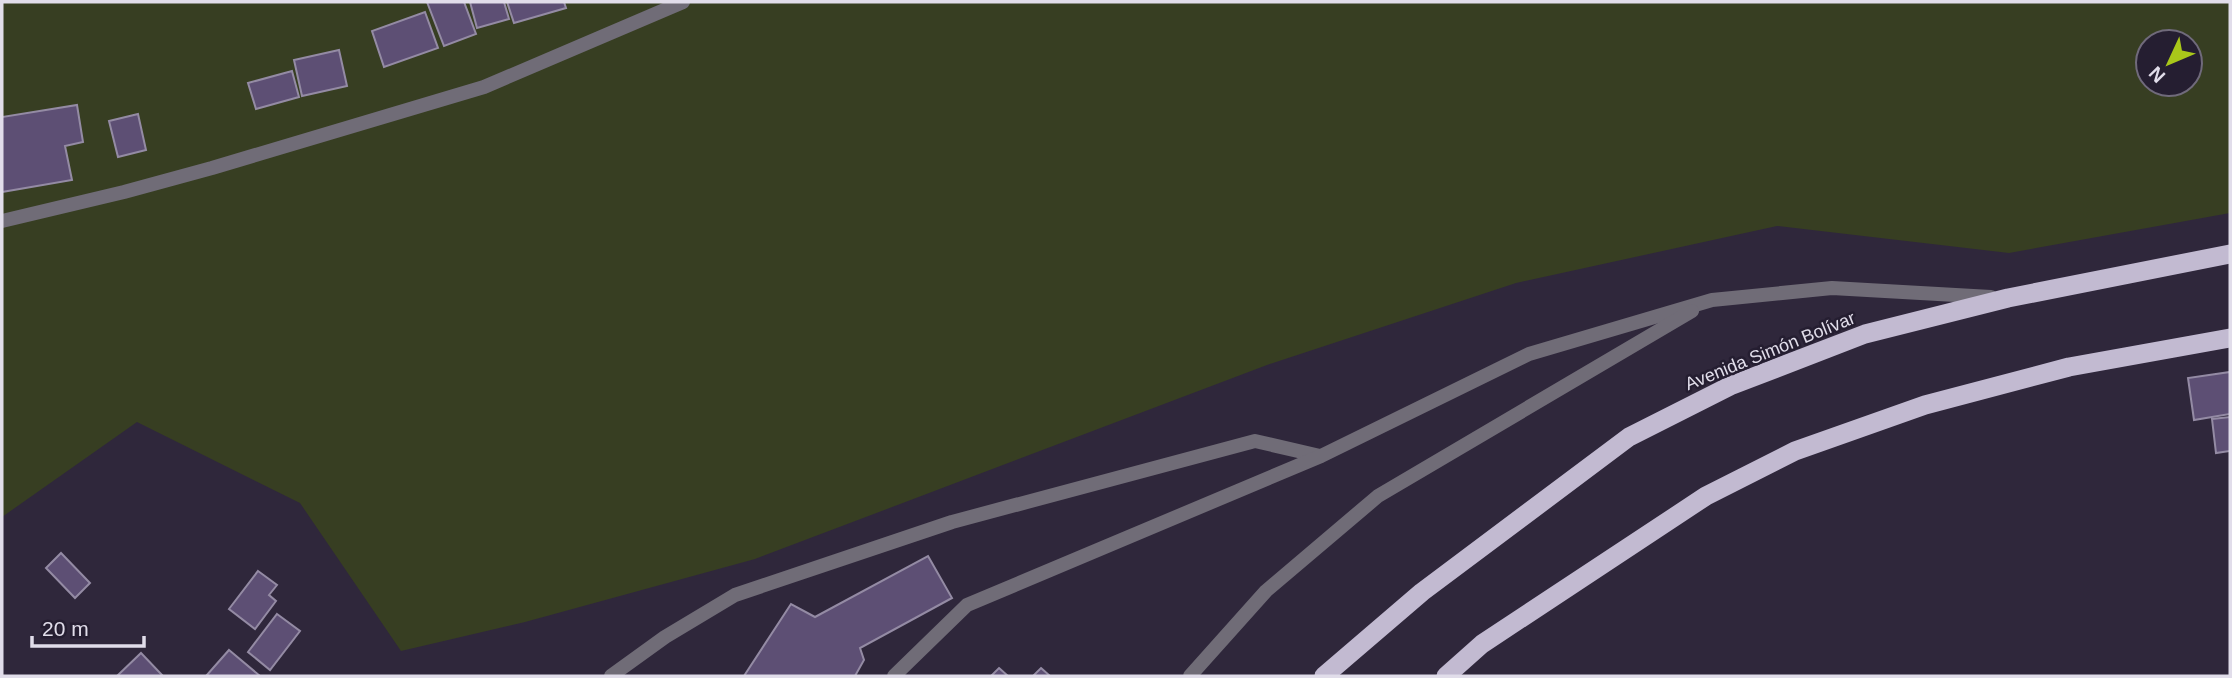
<svg xmlns="http://www.w3.org/2000/svg" width="2232" height="678" font-family="Helvetica,sans-serif">
<style>
.green{fill:#373e22;fill-rule:evenodd}
.building{fill:#5d4f74;stroke:#948ba4;stroke-width:2}
.lines{fill:none;stroke-linecap:round;stroke-linejoin:round}
.service{stroke:#706c77;stroke-width:14}
.minor{stroke:#706c77;stroke-width:14}
.trunk{stroke:#c2bad1;stroke-width:19}
.labels{text-anchor:middle;stroke-width:5;stroke-linejoin:round;paint-order:stroke}
.street-label{font-size:18px;fill:#e1ddea;stroke:#251e31}
</style>
<rect width="100%" height="100%" fill="#2f273b"/>
<path class="green" d="M32,2H2230V213L2009,253L1777,226L1516,283L1267,365L755,559L525,622L401,651L300,503L137,422L2,517V3ZM2148,42H2190V84H2148Z"/>
<g class="building">
<polygon points="427,2 464,2 476,34 444,46"/>
<polygon points="470,2 504,2 509,19 477,28"/>
<polygon points="507,2 564,2 566,8 514,23"/>
<polygon points="425,12 438,48 384,67 372,31"/>
<polygon points="339,50 347,86 302,96 294,60"/>
<polygon points="292,71 299,97 256,109 248,83"/>
<polygon points="77,105 83,142 65,146 72,180 2,192 2,117"/>
<polygon points="138,114 146,150 118,157 109,121"/>
<polygon points="2230,372 2230,414 2194,420 2188,378"/>
<polygon points="2230,417 2230,451 2216,453 2212,419"/>
<polygon points="61,553 90,583 75,598 46,568"/>
<polygon points="928,556 952,598 860,648 864,660 855,676 744,676 791,604 815,617"/>
<polygon points="258,571 277,585 269,595 276,601 255,629 229,609"/>
<polygon points="277,614 300,631 270,670 248,652"/>
<polygon points="229,650 260,676 206,676"/>
<polygon points="141,653 163,676 117,676"/>
<polygon points="999,668 1008,676 991,676"/>
<polygon points="1041,668 1050,676 1033,676"/>
</g>
<g class="lines">
<g class="service">
<polyline points="611,676 665,637 735,595 952,522 1255,441 1320,456"/>
<polyline points="894,676 967,605 1321,456 1529,354 1712,300 1832,288 1991,297"/>
<polyline points="1190,676 1266,591 1378,496 1692,311"/>
</g>
<polyline class="minor" points="2,221 124,192 212,168 484,87 683,2"/>
<g class="trunk">
<polyline points="1324,676 1422,592 1629,437 1730,386 1865,334 2008,298 2230,254"/>
<polyline points="1446,676 1482,644 1706,496 1795,451 1925,405 2069,367 2230,338"/>
</g>
</g>
<g class="labels">
<g class="street-label">
<text transform="translate(1770 351) rotate(-22)" y="6">Avenida Simón Bolívar</text>
</g>
</g>
<rect width="2232" height="678" fill="none" stroke="#e1ddea" stroke-width="7"/>
<g transform="translate(2169 63) rotate(226)"><circle r="33" fill="#251e31" stroke="#706a7b" stroke-width="2"/>
<path d="M0-5L12 26L0 18L-12 26Z" fill="#a9c71a"/>
<text y="-10" font-size="19" font-weight="bold" text-anchor="middle" fill="#e1ddea">N</text>
</g>
<path d="M32 636v10h112v-10" fill="none" stroke="#e1ddea" stroke-width="3.5"/>
<text x="42" y="636" font-size="21" fill="#e1ddea" stroke="#251e31" stroke-width="5" paint-order="stroke">20 m</text>
</svg>
